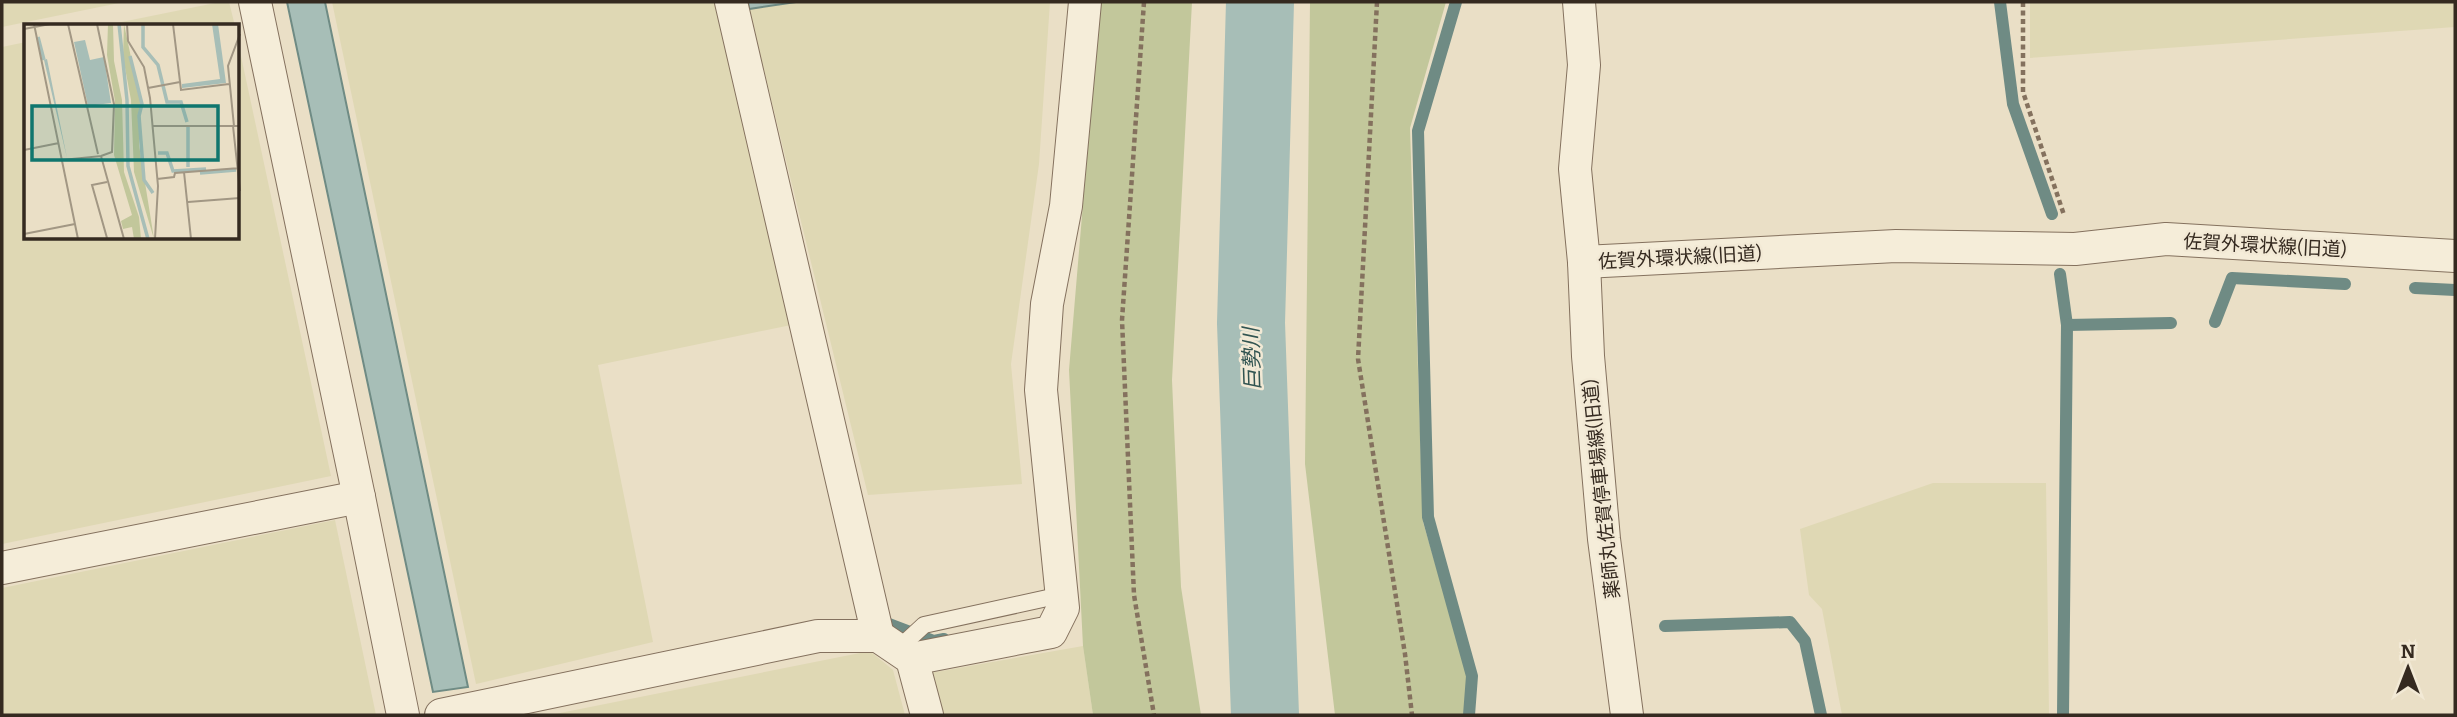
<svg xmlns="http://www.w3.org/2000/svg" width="2457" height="717" font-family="Bitter,'Noto Sans JP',serif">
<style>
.farmland{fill:#dfd8b4}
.green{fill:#c2c79b}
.water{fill:#a7beb7;stroke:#6f8b84;stroke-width:2}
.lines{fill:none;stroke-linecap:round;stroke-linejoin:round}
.stream{stroke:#6f8b84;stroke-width:12}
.river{stroke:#a7beb7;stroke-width:68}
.lane-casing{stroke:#84715e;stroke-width:18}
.street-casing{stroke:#84715e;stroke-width:34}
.path{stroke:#84715e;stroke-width:4.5;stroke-dasharray:5 3.5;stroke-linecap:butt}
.lane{stroke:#f5edd9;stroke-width:16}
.street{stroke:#f5edd9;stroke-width:32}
.labels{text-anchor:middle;stroke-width:5;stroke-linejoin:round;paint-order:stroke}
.street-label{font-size:19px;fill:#352a20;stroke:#f2e9d5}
.water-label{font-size:21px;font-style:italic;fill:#315451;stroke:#f2e9d5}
.inset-river{fill:none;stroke:#a7beb7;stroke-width:3.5}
.inset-road{fill:none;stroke:#a29784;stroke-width:2}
.view{fill:#0f766e;fill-opacity:0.15;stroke:#0f766e;stroke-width:3.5}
.inset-edge{fill:none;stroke:#352a20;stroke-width:3.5}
</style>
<rect width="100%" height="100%" fill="#eadfc6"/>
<g class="farmland">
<polygon points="2,2 124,2 2,27"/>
<polygon points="220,2 229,2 235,26 102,26"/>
<polygon points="332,2 716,2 791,325 598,365 653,642 476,684"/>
<polygon points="796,2 1050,2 1039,164 1011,364 1022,484 868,495 749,9"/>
<polygon points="2030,2 2455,2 2455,27 2030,58"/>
<polygon points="26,42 26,238 238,238 238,42 331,476 2,544 2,47"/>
<polygon points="1933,483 2046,483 2049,715 1842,715 1822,609 1809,595 1800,529"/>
<polygon points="335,520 376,715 2,715 2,588"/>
<polygon points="1083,646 1093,715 940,715 930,673"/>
<polygon points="870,651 893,670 905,715 550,715"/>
</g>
<g class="green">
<polygon points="1100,2 1192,2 1172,380 1181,587 1201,715 1093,715 1083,646 1069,370"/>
<polygon points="1310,2 1446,2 1410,128 1423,522 1469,678 1465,715 1335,715 1305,464"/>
</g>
<g class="water">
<polygon points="287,2 325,2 468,687 433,692"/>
<polygon points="748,2 796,2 749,9"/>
</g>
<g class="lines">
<g class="stream">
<polyline points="1456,2 1418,131 1428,517 1472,676 1469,715"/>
<polyline points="2000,2 2013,104 2052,214"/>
<polyline points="2060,274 2067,325 2063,715"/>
<polyline points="2415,288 2455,290"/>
<polyline points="2215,322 2232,278 2345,284"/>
<polyline points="2067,325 2171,323"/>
<polyline points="883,616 884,622 934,641 944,639"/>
<polyline points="1665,626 1790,622 1805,641 1821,715"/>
</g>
<polyline class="river" points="1260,2 1251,323 1265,715"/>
<g class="lane-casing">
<polyline id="lane" points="898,649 924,625 1061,595"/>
</g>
<g class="street-casing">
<g id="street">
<polyline points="255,2 359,497 403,715"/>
<polyline points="731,2 878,636"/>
<polyline points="1579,2 1584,65 1575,169 1584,262 1588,356 1604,539 1627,715"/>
<polyline points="1584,262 1896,246 2075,249 2166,239 2455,256"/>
<polyline points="2,568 359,497"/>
<polyline points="912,659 1051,632 1063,608 1041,390 1047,304 1066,206 1085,2"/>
<polyline points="441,715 818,636 878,636 912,659 927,715"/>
</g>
</g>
<g class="path">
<polyline points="1144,2 1122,320 1134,595 1154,715"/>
<polyline points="1377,2 1358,359 1405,654 1412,715"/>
<polyline points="2023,2 2023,92 2064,215"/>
</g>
<use href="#lane" class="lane"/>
<use href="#street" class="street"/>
</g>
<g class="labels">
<g class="street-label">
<text transform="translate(2265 245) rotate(3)" y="7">佐賀外環状線(旧道)</text>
<text transform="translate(1680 257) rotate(-3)" y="7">佐賀外環状線(旧道)</text>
<text transform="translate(1601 489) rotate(-96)" y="7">薬師丸佐賀停車場線(旧道)</text>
</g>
<g class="water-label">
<text transform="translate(1252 359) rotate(-92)" y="7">巨勢川</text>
</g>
</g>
<g transform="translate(24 24)">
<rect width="215" height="215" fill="#eadfc6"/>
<path d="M84,0H89L90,37L98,76L100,148L115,193L117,215H110L108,203L99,205L97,197L108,191L90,131L91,77L83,31ZM100,0L117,81L115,121L130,215L110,148L107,76L99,33Z" fill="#c2c79b"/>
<path d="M188,0H194L202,59L158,64V60L196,55ZM61,16L66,36L80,33L87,79L64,82L50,18ZM23,35L43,134L20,36Z" fill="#a7beb7"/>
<path class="inset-river" d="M95,0L103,76L104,142L124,215M119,0V23L134,41L143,78H157L163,98M14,13L20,36M106,32L118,80L115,92L120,156L129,169M134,129H143L149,147L182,145M164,143V103M176,149L212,146"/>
<path class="inset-road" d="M10,0L54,215M44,0L74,130M73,0L90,80L88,128L77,132M103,0L104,17L120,43L126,74L134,162L131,215M149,0L157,66L205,60M0,5L26,0M124,64L156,58M128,102H216M209,102L216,167M210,102L204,42L216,10M0,126L35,119M38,136L77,132L100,215M160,148L167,215M133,155L150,153L151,149L216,144M164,178L216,174M0,210L51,200M83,214L68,161L83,158"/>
<path class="view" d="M8,82H194V136H8Z"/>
<rect width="215" height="215" class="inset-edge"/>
</g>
<rect width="2457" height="717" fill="none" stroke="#352a20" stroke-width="7"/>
<g transform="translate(2408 668)" stroke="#f2e9d5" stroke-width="5" paint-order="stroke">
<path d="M0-5L12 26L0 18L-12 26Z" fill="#352a20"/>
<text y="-10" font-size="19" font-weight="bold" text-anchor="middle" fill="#352a20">N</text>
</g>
</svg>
